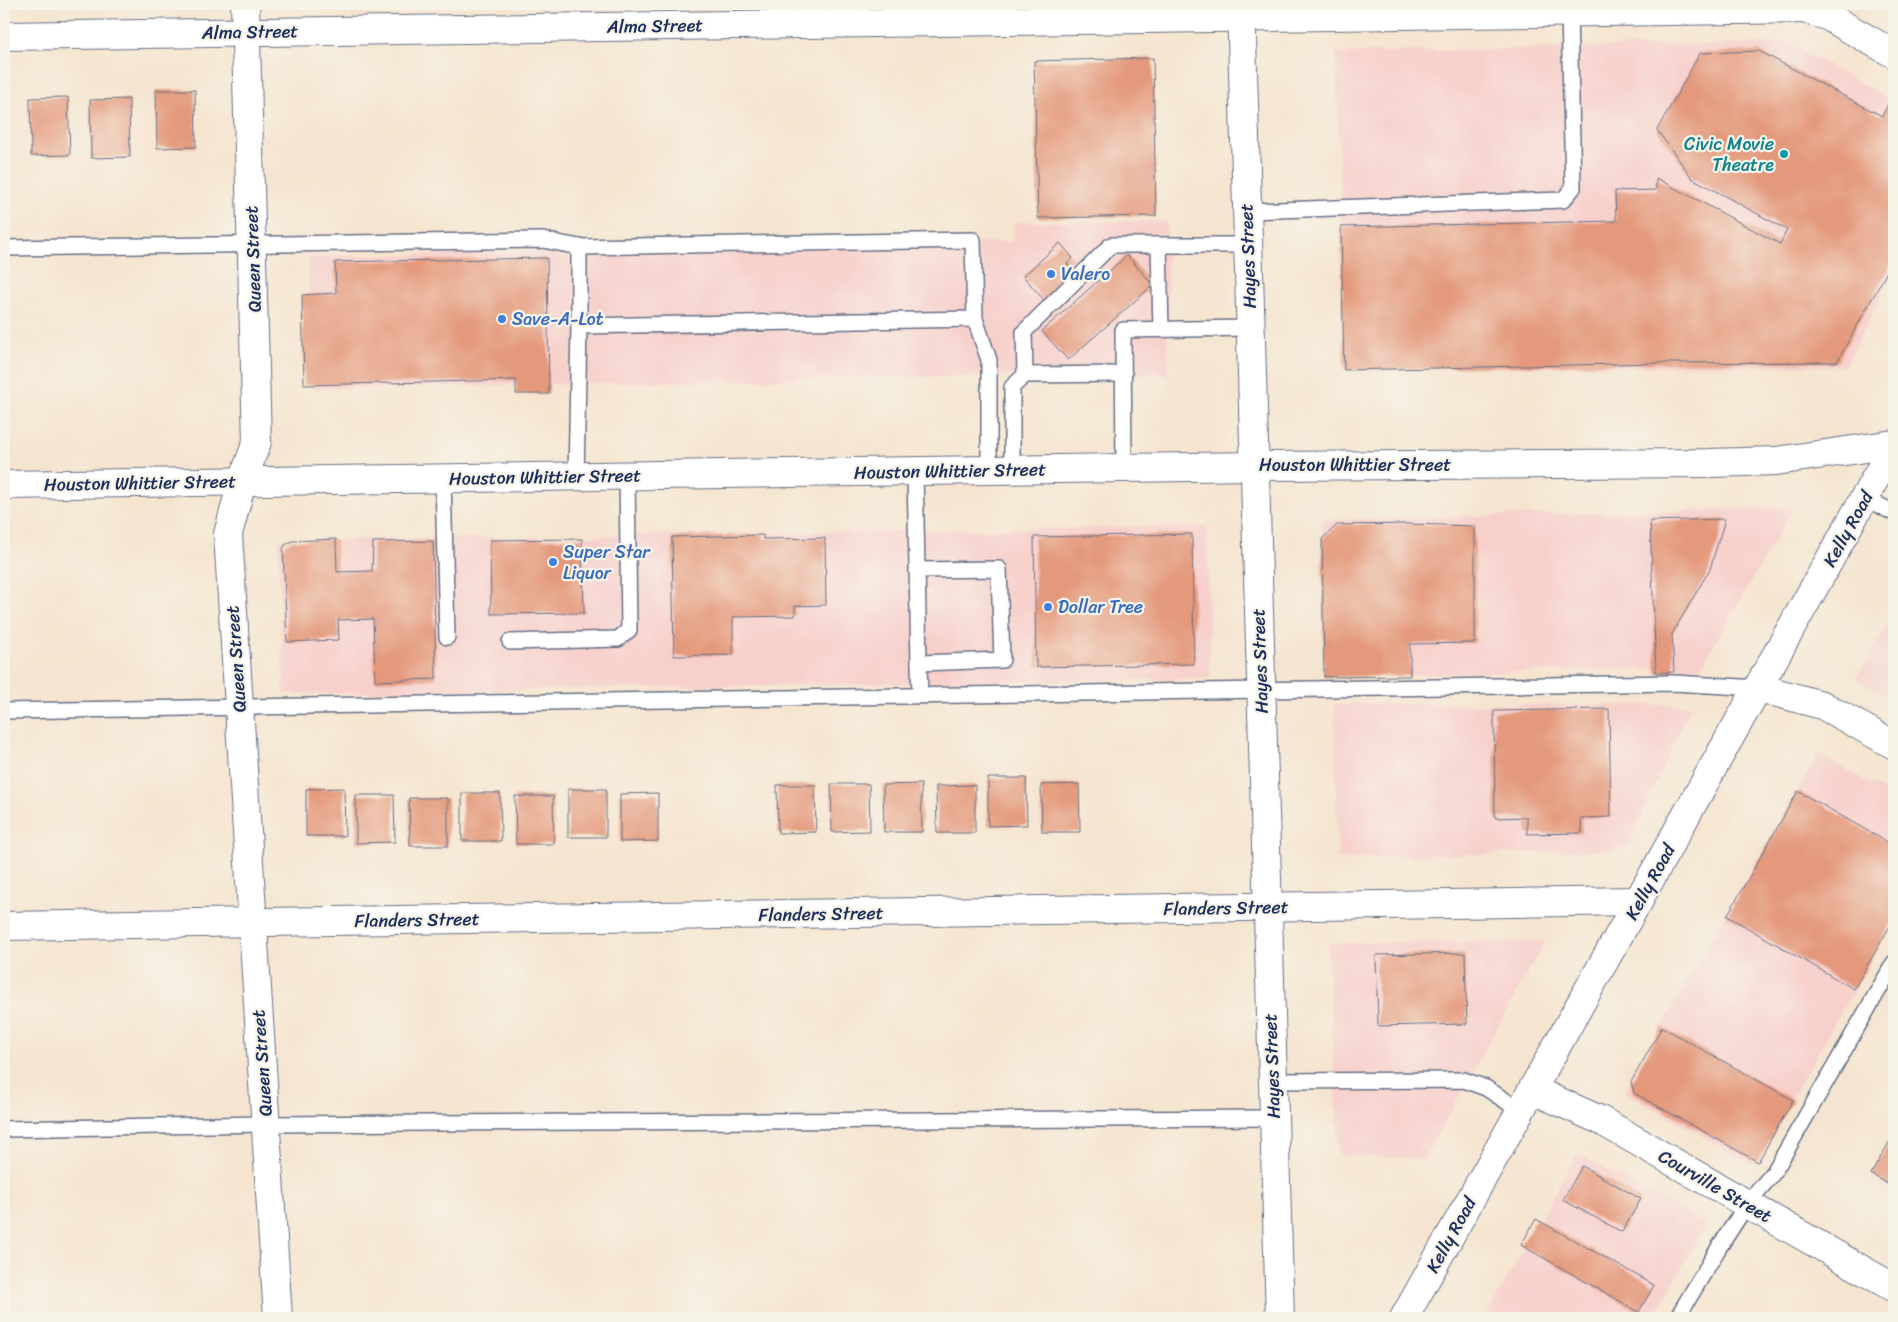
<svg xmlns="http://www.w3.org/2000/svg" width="1898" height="1322" font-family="Sriracha,sans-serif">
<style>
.built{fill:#f7d0cc}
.building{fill:#e4997b}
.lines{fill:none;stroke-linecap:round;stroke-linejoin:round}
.service-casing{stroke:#676f86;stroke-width:18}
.minor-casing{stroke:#676f86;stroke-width:30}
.tertiary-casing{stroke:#676f86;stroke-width:30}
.service{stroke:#fff;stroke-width:15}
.minor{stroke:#fff;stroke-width:28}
.tertiary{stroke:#fff;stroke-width:28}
.culture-dot{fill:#0f9aa8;stroke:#f7f3e8;stroke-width:2}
.shop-dot{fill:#3f7fe0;stroke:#f7f3e8;stroke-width:2}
.labels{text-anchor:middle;stroke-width:4.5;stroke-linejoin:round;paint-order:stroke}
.street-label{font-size:18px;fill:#1b2f5e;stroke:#f7f3e8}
.culture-label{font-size:18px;fill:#0d838f;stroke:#f7f3e8;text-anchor:end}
.shop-label{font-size:18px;fill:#366cbe;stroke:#f7f3e8;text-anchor:start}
</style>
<rect width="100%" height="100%" fill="#f7f3e8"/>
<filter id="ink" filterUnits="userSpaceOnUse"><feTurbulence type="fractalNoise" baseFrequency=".02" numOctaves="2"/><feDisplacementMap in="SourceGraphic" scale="10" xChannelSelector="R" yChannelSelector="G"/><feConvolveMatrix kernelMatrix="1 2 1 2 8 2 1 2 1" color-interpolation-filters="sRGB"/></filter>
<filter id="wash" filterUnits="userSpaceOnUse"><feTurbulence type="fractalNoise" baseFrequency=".0096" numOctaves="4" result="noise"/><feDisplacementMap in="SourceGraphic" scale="20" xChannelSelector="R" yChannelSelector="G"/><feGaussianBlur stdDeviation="1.12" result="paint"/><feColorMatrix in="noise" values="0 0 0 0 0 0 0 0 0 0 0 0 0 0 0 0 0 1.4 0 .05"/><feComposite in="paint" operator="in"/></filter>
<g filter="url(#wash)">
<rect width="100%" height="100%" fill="#f5e5d0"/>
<g class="built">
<polygon points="1788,43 1894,102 1894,272 1845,366 1346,367 1336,53"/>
<polygon points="1167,221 1168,374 1016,375 311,389 308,257 1012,242 1014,222"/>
<polygon points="1793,508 1701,667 1326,677 1322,520"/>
<polygon points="1207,526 1210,678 284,694 278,540 335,540"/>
<polygon points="1894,612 1894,700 1856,679"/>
<polygon points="1334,704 1691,705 1627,849 1338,859"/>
<polygon points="1819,754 1894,797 1894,920 1753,1165 1624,1091"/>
<polygon points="1545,941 1424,1159 1339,1155 1327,943"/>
<polygon points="1577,1153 1707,1224 1654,1318 1485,1318"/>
</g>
<g id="blocks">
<g class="building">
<polygon points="1759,51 1882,116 1889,103 1891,101 1894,101 1894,259 1837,362 1660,363 1344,370 1341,227 1616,221 1615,191 1656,190 1656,178 1780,244 1787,230 1692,178 1657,130 1700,53"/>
<polygon points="1153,58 1156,216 1038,218 1034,61"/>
<polygon points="156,90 195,90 196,147 157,148"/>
<polygon points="68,97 70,155 31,156 30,98"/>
<polygon points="129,99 130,157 91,158 90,100"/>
<polygon points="1060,243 1073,258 1067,264 1075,272 1044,300 1023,276"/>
<polygon points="1127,255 1153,285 1068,360 1042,331"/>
<polygon points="547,258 549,394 516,394 516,380 304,385 302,295 336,293 335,262"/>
<polygon points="1725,519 1710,569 1672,634 1674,672 1656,673 1650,521"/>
<polygon points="1408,524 1475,526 1475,643 1410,644 1410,676 1324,677 1322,539 1337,525"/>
<polygon points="1192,534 1194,664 1036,667 1034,537"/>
<polygon points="763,535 763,539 825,538 826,605 795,606 795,616 733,617 733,655 674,656 672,537"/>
<polygon points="336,539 337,572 372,571 373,542 433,541 436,679 375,681 373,619 338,620 339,640 287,642 283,549 285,545 292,541"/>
<polygon points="582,539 584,613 491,614 490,540"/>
<polygon points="1609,709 1611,817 1581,818 1582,833 1527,834 1527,817 1495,818 1494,711"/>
<polygon points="988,778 1026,778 1027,825 988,826"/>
<polygon points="831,784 869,784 870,831 832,832"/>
<polygon points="921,784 922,832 884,832 883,785"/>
<polygon points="1079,784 1080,832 1042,832 1041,785"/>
<polygon points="777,785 815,785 816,832 778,833"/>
<polygon points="975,785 975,833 937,833 936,786"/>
<polygon points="344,788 345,836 306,836 306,789"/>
<rect x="568" y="789" width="38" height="48"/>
<polygon points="1798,791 1894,846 1894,919 1854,989 1727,916"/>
<polygon points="462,793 500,793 501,841 462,841"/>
<polygon points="658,793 658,841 620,842 620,794"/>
<polygon points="356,795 394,795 395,842 356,843"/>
<polygon points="515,796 553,796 554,844 516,844"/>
<polygon points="409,798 448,798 448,846 410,846"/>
<polygon points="1465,953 1467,1024 1378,1026 1376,955"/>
<polygon points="1662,1027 1793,1100 1758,1162 1634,1093 1631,1082"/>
<polygon points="1894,1134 1894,1188 1871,1174"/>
<polygon points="1582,1166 1641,1199 1622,1232 1563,1200"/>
<polygon points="1536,1219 1654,1285 1639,1312 1521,1245"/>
</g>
</g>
</g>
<g filter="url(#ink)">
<use href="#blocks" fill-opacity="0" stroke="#676f86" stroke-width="1"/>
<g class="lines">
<g class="service-casing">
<g id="service">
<polyline points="1247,211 1563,200 1573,188 1569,12"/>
<polyline points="1159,245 1161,329"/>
<polyline points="579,247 579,326"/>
<polyline points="4,248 543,240 579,247 973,240 975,319 579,326 576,477"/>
<polyline points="975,319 989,360 989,470"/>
<polyline points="1025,375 1124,374"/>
<polyline points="1124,468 1123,330 1250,328"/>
<polyline points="1012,470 1012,387 1025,375 1024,332 1111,245 1248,245"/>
<polyline points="915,471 919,663 1002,660 999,569 917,570"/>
<polyline points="443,479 447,637"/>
<polyline points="1865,498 1894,513"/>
<polyline points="510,642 618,639 629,630 627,475"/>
<polyline points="919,663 920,695"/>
<polyline points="4,711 1674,683 1759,688"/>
<polyline points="1273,1081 1464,1080 1486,1088 1521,1111"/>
<polyline points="4,1129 266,1124 1274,1118"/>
<polyline points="1677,1318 1718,1249 1747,1204 1774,1172 1894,963"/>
</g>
</g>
<g class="minor-casing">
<g id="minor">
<polyline points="245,4 257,442 242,482 228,534 278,1318"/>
<polyline points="4,36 1804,9 1827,16 1894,54"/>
<polyline points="1759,688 1822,705 1894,745"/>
<polyline points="4,926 1639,901"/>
<polyline points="1533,1090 1600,1120 1894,1288"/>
</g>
</g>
<g class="tertiary-casing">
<g id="tertiary">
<polyline points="1241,4 1280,1318"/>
<polyline points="4,485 1254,466 1710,463 1776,461 1894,444"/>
<polyline points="1404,1318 1894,445"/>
</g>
</g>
<use href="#service" class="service"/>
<use href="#minor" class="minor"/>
<use href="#tertiary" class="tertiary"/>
</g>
</g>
<circle class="culture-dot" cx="1784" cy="154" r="5"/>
<g class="shop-dot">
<circle cx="1051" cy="274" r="5"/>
<circle cx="502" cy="319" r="5"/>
<circle cx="553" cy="562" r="5"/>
<circle cx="1048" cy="607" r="5"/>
</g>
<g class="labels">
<g class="street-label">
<text transform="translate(655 26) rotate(-1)" y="6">Alma Street</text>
<text transform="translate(250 32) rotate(-1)" y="6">Alma Street</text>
<text transform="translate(1248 256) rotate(-92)" y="6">Hayes Street</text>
<text transform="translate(253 259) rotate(-92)" y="6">Queen Street</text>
<text x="1355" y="471">Houston Whittier Street</text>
<text transform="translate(950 471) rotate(-1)" y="6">Houston Whittier Street</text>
<text transform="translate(545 477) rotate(-1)" y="6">Houston Whittier Street</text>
<text transform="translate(140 483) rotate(-1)" y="6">Houston Whittier Street</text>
<text transform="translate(1848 529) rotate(-61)" y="6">Kelly Road</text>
<text transform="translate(236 659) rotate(-94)" y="6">Queen Street</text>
<text transform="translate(1260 661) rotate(-92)" y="6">Hayes Street</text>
<text transform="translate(1650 882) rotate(-61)" y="6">Kelly Road</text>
<text transform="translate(1226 908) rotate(-1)" y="6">Flanders Street</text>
<text transform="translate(821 914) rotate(-1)" y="6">Flanders Street</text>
<text transform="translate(417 920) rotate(-1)" y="6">Flanders Street</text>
<text transform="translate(262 1063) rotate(-94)" y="6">Queen Street</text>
<text transform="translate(1272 1066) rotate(-92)" y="6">Hayes Street</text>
<text transform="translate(1715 1186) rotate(30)" y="6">Courville Street</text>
<text transform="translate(1451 1235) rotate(-61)" y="6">Kelly Road</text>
</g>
<g class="culture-label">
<text x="1774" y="150">Civic Movie<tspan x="1774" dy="21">Theatre</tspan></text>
</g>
<g class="shop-label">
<text x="1061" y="280">Valero</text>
<text x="512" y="325">Save-A-Lot</text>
<text x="563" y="558">Super Star<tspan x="563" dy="21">Liquor</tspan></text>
<text x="1058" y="613">Dollar Tree</text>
</g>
</g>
<rect width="1898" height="1322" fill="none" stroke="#f7f3e8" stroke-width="20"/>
</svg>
